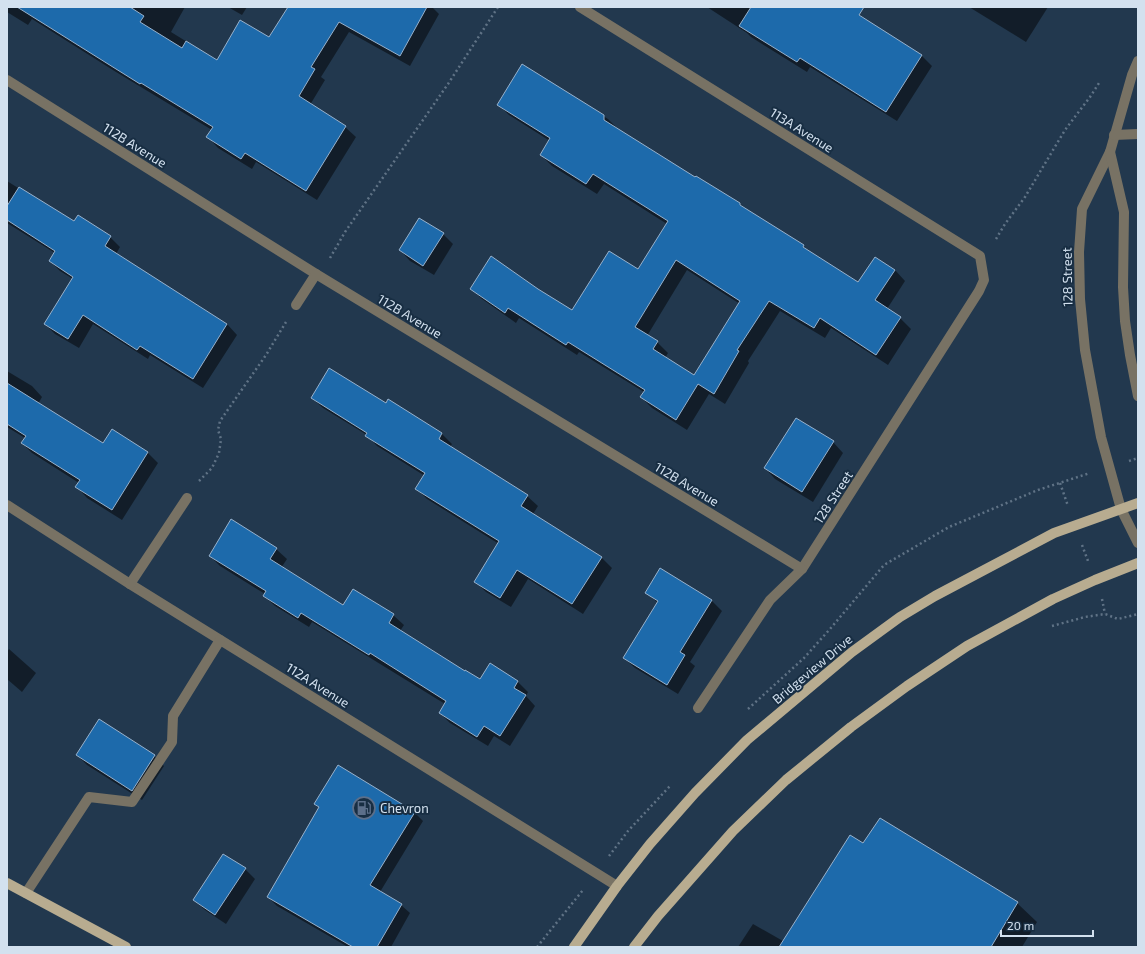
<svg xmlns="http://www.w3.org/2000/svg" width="1145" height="954" font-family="'Exo 2',sans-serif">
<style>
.shadow{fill:#0007;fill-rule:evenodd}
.building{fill:#1d6aab;stroke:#97b1cc;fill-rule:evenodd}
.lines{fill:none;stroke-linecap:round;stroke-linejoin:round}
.path{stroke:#607386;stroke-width:2.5;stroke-dasharray:2 3;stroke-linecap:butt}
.minor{stroke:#787264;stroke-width:10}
.major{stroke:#b8ac90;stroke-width:10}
.labels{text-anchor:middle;stroke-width:4;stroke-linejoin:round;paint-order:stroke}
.street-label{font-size:13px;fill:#d3e1ef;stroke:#182e43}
.poi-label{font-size:13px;fill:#d3e1ef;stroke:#182e43;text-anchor:start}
</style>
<rect width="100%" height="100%" fill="#22384e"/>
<g class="shadow">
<polygon points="7,7 185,7 171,32 218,61 269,39 289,7 432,7 439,14 410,66 349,32 321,77 325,80 310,105 345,127 356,137 317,200 256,162 252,169 218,148 208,137 212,130 116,72 32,19 28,25 7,12"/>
<polygon points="228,7 247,7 242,15"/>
<polygon points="707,7 849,7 859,14 868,22 921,55 932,66 897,121 810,67 807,72 751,37 747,33"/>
<polygon points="969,7 1048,7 1026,42"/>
<path d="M522,65L608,119L619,130L696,178L740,204L744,209L803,246L810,253L858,283L895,270L905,281L887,309L900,318L911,329L888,365L831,328L825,338L780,311L748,361L749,363L725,404L709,394L687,430L652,408L641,397L644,392L579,352L577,355L519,318L516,323L482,299L471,288L538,289L573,312L638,270L667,224L604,184L597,194L552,166L541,155L550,141L509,115L498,104ZM687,270L740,304L695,376L665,358L668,353L657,342L647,336Z"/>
<polygon points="7,181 74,223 110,237 120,247 116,254 227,324 237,335 203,388 150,355 148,359 93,324 79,348 55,334 45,324 73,279 60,271 50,261 55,253 7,223"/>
<polygon points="443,234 453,244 434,275 410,261 400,250"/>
<polygon points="7,371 32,386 42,397 38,404 103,444 147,452 158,463 122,520 87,498 77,487 79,483 32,453 22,443 25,438 7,427"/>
<polygon points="312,398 386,405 388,401 442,434 452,444 450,447 527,496 538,506 533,514 602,558 612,568 583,614 528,579 511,607 486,592 476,582 499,544 427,499 417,489 425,476 377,446 367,435 323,408"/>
<polygon points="833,442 843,453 813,502 775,479 765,468"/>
<polygon points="276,549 287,559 281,568 343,606 353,590 393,615 404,625 400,631 481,681 490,665 518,682 528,692 526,696 535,706 510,746 494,736 488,746 450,723 440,713 445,704 312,622 309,627 275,606 264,596 265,594 220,566 210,556"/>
<polygon points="661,569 712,601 722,611 690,662 695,666 678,694 635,668 624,658 658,603 646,592"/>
<polygon points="9,649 36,673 22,692 7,679 7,652"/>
<polygon points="77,755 154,756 164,766 142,800 87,765"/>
<polygon points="339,766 415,813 423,821 380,892 401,905 410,913 391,947 348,947 277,906 268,897 319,808 315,804"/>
<polygon points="864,844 1017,903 1037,922 1022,947 738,947 753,924 783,941"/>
<polygon points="245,869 255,879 226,924 205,910 194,900"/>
</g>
<g class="building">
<polygon points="17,7 130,7 144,16 140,22 182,48 186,41 217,60 240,20 269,37 288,7 427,7 400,56 339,22 311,67 315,69 299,96 346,126 306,191 245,153 241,159 206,137 213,127 141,83 140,84"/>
<polygon points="751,7 864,7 859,15 922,55 886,112 800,58 797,62 739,26"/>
<path d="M522,64L604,115V120L695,177L696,176L740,203V205L804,245L803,247L858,282L875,257L895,270L875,300L901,317L876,355L820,318L814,328L769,301L737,350L739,351L714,394L698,384L676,420L640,397L645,390L568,342L566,345L508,308L505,313L470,289L491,256L538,289L572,310L609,251L638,269L668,221L593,174L586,184L540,155L550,138L497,105ZM676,260L740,301L694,375L653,349L658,341L635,327Z"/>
<polygon points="19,187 74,221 78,215 111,236 105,246 227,324 193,379 140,346 137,350 83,315 68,339 44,324 73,277 49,261 55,251 7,220 7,206"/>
<polygon points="419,218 444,233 423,266 399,250"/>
<polygon points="329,368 386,403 388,399 442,433 439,439 528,495 521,506 602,557 572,604 517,570 500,598 474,582 499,541 415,489 425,473 365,436 367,433 311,398"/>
<polygon points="7,383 103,443 112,429 148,452 112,510 75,487 80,480 21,443 26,436 7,424"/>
<polygon points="796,418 834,441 802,492 764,468"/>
<polygon points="231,519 277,548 270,559 343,605 353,589 394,614 389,623 465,671 465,670 480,679 490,663 518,681 514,688 526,695 500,736 484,726 477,737 439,713 446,701 370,653 369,655 301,613 298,618 263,596 266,591 209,556"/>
<polygon points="660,568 712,600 680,652 685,655 667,685 623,658 658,601 645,593"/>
<polygon points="99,719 155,755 132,791 76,755"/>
<polygon points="338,765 415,812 370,885 402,904 377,947 353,947 267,897 319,807 314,804"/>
<polygon points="880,818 1018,902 991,947 779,947 850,835 863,843"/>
<polygon points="223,854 246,868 215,915 193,900"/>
</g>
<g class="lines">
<g class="path">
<polyline points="996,239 1005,224 1025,197 1065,130 1090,97 1099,83"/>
<polyline points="330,258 345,232 448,84 498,7"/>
<polyline points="1129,461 1138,458"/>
<polyline points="199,481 212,468 219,453 221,439 218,430 220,421 266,355 286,322"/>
<polyline points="1060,483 1068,506"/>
<polyline points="1082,545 1088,561"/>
<polyline points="1102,599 1105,614"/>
<polyline points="1052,626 1085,617 1105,614 1118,619 1138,614"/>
<polyline points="748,709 804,658 830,629 884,565 949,527 1038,490 1090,473"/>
<polyline points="609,856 628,831 670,786"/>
<polyline points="537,947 583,890"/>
</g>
<g class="minor">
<polyline points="580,7 980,256 984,280 979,291 802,569 770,600 698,708"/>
<polyline points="1138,61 1132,75 1110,152 1082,209 1079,252 1080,299 1085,350 1101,437 1121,509 1138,543"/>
<polyline points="7,80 316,274 802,569"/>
<polyline points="1114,135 1138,134"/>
<polyline points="1110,152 1124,212 1123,287 1125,321 1130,355 1138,396"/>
<polyline points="296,305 316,274"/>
<polyline points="7,505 130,584 617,886"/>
<polyline points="130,584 187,498"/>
<polyline points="26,893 89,797 132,802 172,742 173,716 220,640"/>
</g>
<g class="major">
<polyline points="7,883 126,947"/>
<polyline points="574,947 617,886 650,844 695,793 747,740 852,652 900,617 935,596 1054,533 1138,503"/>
<polyline points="634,947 658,916 733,831 786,780 851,727 907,686 967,646 1053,599 1095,580 1138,563"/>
</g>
</g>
<defs>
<g id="fuel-ring" transform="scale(1.15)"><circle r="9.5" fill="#182e43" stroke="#5c6f8a" stroke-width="1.5"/><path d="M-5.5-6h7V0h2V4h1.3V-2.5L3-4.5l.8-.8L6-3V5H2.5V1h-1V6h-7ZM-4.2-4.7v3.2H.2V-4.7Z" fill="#5c6f8a"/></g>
</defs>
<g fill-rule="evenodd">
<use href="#fuel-ring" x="364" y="808"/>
</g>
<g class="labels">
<g class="street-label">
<text transform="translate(802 130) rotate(32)" y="5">113A Avenue</text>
<text transform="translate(135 145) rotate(32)" y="5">112B Avenue</text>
<text transform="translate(1067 277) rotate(-91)" y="5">128 Street</text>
<text transform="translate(410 316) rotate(31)" y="5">112B Avenue</text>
<text transform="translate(687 484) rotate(31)" y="5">112B Avenue</text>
<text transform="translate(833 497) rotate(-57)" y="5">128 Street</text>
<text transform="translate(812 669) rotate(-40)" y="5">Bridgeview Drive</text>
<text transform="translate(318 685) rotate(32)" y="5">112A Avenue</text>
</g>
<g class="poi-label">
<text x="380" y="813">Chevron</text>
</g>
</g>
<rect width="1145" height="954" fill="none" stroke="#d3e1ef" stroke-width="16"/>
<path d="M1001 930v6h92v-6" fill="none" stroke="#d3e1ef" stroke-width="2"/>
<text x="1007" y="930" font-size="12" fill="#d3e1ef" stroke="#182e43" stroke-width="3" paint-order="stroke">20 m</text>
</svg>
